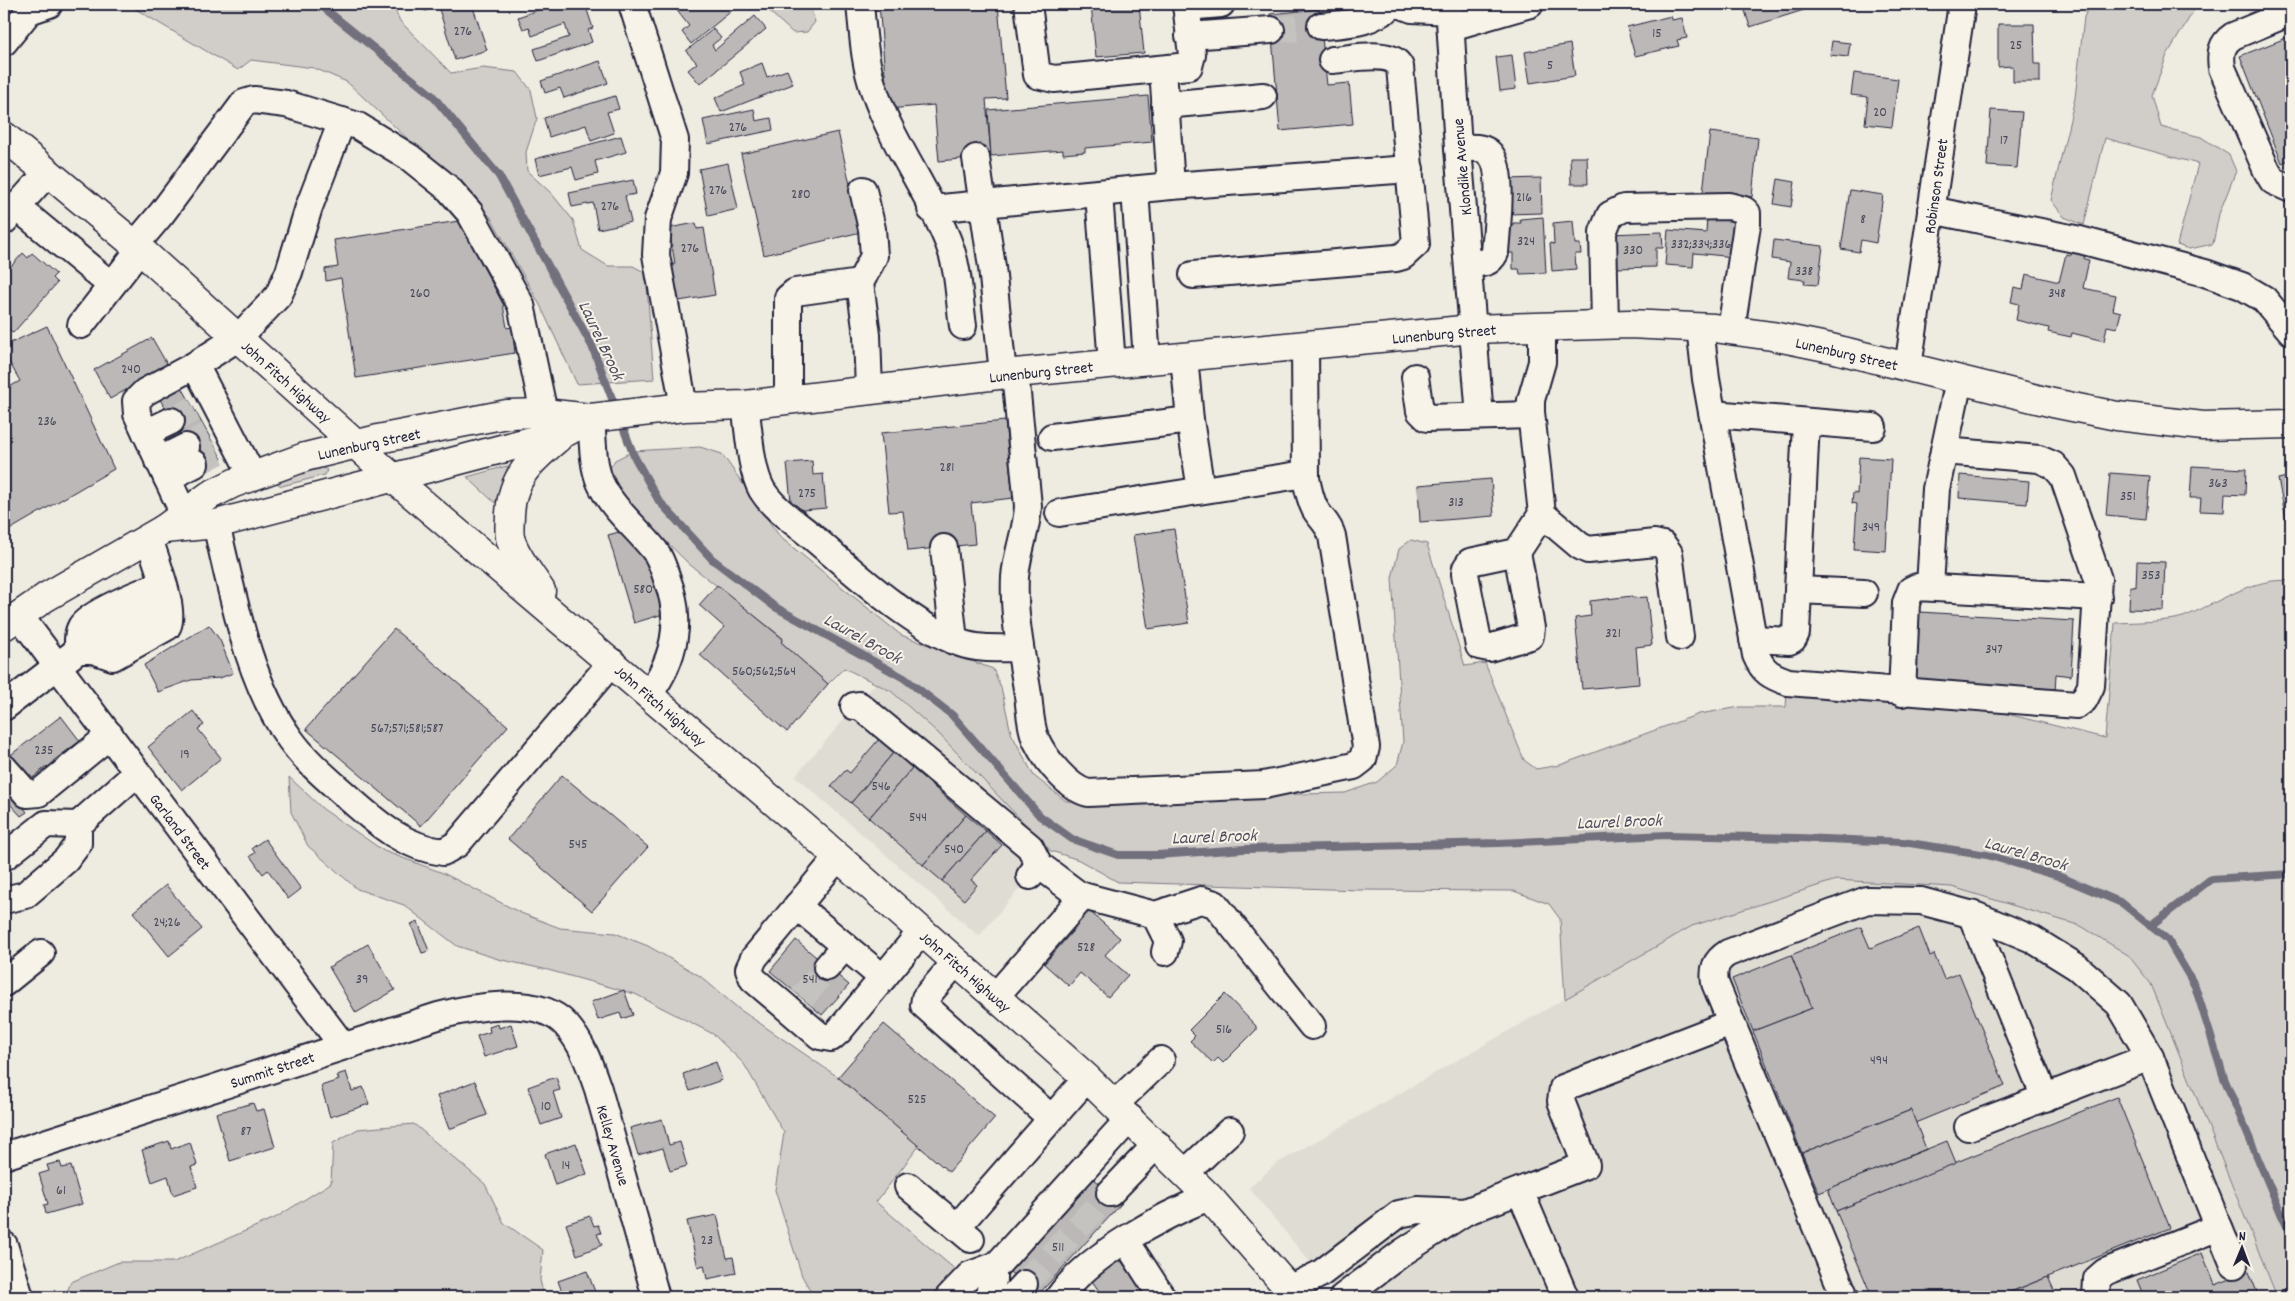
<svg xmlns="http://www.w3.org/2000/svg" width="2295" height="1301" font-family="Dekko,sans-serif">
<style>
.built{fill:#dfdcd4}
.green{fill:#d1cdc9;stroke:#7a7882}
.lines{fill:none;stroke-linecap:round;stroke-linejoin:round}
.stream{stroke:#716f7b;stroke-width:8}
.building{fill:#bbb8b7;stroke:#22223b}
.minor-tunnel{stroke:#c5c3c0;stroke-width:26;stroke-dasharray:26 13;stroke-linecap:butt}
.minor-casing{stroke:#22223b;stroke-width:30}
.major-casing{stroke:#22223b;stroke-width:31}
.minor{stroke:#f7f3e8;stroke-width:26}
.major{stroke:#f7f3e8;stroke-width:28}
.labels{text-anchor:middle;stroke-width:4;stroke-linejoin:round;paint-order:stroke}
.number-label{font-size:14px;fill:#48485a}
.street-label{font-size:16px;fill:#22223b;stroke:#f7f3e8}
.water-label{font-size:18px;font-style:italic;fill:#504f60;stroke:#f7f3e8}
</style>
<rect width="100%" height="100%" fill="#eeebe1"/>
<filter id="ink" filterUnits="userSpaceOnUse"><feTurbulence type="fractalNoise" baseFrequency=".02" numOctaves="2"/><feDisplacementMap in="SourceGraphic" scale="10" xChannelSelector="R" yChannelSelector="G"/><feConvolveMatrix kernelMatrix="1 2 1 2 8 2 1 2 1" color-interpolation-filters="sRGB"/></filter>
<g filter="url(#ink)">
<g class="built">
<polygon points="876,683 891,691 938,733 1051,851 979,936 795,776"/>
<polygon points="1836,880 1952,887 2081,926 2128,955 2151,984 2277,1297 1339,1297 1249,1188 1276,1164 1692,926"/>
</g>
<g class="green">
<polygon points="127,4 392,4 400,21 451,73 483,68 517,72 531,90 537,118 526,152 527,171 551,193 573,220 582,250 608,266 633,266 646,273 654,379 577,384 540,305 490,216 347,82 314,68 251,60 238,70"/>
<polygon points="767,4 809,4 815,22 807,32 793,33 771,13"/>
<polygon points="2090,4 2209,4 2194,10 2167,55 2152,95 2161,127 2201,137 2229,155 2236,171 2219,214 2213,244 2189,249 2177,245 2198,164 2105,138 2084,225 2064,217 2051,200 2075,98 2084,17"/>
<path d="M700,447L722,454L780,537L901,635L993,669L1001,687L1011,733L1034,776L1066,801L1092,802L1176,797L1345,793L1377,782L1397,765L1403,742L1392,578L1399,549L1411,540L1427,544L1465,666L1485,663L1524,760L1536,769L1560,765L1699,714L1740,707H1786L1787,694L2003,713L2105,738L2115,623C2133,622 2167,622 2183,617C2217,604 2254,576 2291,581V1297H2277L2151,984L2128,955L2081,926L1952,887L1836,880L1692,926L1565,999L1560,919L1549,904L1514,891L1359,890L1118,882L1079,860L1051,851L938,733L891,691L844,668L828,684L781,642L783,638L689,564L615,491L608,471L615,460L633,451Z"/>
<polygon points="508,466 495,503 467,477 503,467"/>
<polygon points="323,468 327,470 325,475 282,486 276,483 276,480 279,479"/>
<polygon points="289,777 323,809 384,851 443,873 521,913 560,928 615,933 648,946 700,976 739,1009 838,1077 919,1146 876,1202 964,1277 942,1297 814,1297 802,1276 775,1190 784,1133 744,1064 713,1034 635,994 548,970 498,959 457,946 404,905 357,889 308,846 291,812"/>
<polygon points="414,1124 485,1184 504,1223 543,1250 540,1280 544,1297 65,1297 71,1282 119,1262 174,1262 275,1218 331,1183 333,1143 358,1129"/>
</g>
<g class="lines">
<g class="stream">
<polyline points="319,4 432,95 499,176 592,346 634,456 659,501 712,559 775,607 904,678 952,715 1040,816 1072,839 1118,855 1157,855 1244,849 1498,843 1667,835 1799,838 1903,842 1987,855 2058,876 2122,903 2168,940 2195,986 2224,1078 2291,1237"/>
<polyline points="2150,926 2211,879 2291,874"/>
</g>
</g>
<g class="building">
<polygon points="422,4 472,4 487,50 455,60 438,6 425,11"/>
<polygon points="555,4 585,4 593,28 588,30 592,42 538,61 534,49 569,37 565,24 532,36 529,27 523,29 518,17"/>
<polygon points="680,4 740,4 691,44 682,32 689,26 675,8"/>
<polygon points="879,4 998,4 1006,98 986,99 991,156 939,161 934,105 888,109"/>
<polygon points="1091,4 1139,4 1144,53 1096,57"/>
<polygon points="1743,4 1806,4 1807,9 1750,27"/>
<polygon points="1319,9 1327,85 1349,83 1353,124 1280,131 1270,14"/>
<polygon points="755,16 766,29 700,84 688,70 697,63 686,51 713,29 721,38 712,45 715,50"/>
<polygon points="1671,16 1672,20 1682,18 1687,38 1677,40 1679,46 1635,56 1627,27"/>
<polygon points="1998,24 2034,24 2035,64 2040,64 2040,82 2013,82 2013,66 1998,67"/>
<polygon points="2291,36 2291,159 2282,163 2240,56"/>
<polygon points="1832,41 1850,43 1848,57 1830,55"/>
<polygon points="1570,44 1575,76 1530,83 1525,52"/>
<polygon points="1512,55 1516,89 1500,91 1496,57"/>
<polygon points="600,61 608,83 564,98 560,88 545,93 541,81"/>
<polygon points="762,63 767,77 787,70 793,84 721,112 715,98 745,85 740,72"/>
<polygon points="1854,73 1898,79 1892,127 1865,124 1868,97 1851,95"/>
<polygon points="615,96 619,109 607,112 614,133 591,141 586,125 549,137 544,118"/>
<polygon points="1148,96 1152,142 1085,148 1085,152 1063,154 1063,150 991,156 988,110"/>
<polygon points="754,109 756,121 771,118 773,130 708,144 703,120"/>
<polygon points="1991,110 2022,112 2017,168 1987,166"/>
<polygon points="838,132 861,232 764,255 741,154"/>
<polygon points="1710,132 1758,138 1752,197 1703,192"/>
<polygon points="621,136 626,152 595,161 598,174 576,180 572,167 539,175 535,159"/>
<polygon points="1570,157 1587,157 1588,184 1571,184"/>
<polygon points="728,163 738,209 708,216 699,169"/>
<polygon points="1541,178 1542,213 1508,214 1506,179"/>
<polygon points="1778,179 1795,182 1791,207 1774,204"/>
<polygon points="633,180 636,194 625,196 631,222 598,229 593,203 572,207 569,193"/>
<polygon points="1850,190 1883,195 1876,243 1861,240 1859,252 1841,249"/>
<polygon points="1543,217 1546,273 1520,274 1519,269 1513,269 1513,253 1509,253 1507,227 1513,227 1513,223 1521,223 1520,219"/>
<polygon points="1707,217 1737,219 1734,257 1694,253 1693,267 1665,265 1668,230 1706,233"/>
<polygon points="459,221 503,304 507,328 512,327 515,353 356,378 341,278 326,281 325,269 338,267 334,240"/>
<polygon points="1573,221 1575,244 1580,244 1581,254 1575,254 1576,269 1552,271 1550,243 1554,244 1553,223"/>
<polygon points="696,223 697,229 704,228 715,295 673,302 667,265 675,264 669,228"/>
<polygon points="1662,232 1663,248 1656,248 1656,267 1616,268 1609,234"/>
<polygon points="1774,240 1823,246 1818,285 1804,284 1805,280 1788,278 1790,262 1772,259"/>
<polygon points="2073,248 2085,252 2084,259 2089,260 2083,288 2116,295 2113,310 2121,312 2117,328 2107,326 2104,341 2072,333 2071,337 2048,332 2049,328 2016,320 2019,304 2011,302 2014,287 2023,289 2026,274 2059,282 2066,254 2071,255"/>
<polygon points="23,253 28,258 32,253 56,274 52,278 57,283 13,333 4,325 4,274"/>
<polygon points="47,326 114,469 4,533 4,461 8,458 4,451 4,390 20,381 4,353 4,346"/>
<polygon points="152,338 168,366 110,399 94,370"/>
<polygon points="179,382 222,459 200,471 157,394"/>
<polygon points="1005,421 1013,498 971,503 975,544 908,551 903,511 889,512 881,433"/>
<polygon points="1859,457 1891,459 1886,551 1854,549 1857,504 1852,503 1853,493 1857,494"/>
<polygon points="812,461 813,475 823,474 826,508 792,511 787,463"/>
<polygon points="2192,466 2246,469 2245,495 2225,494 2224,512 2200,511 2201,498 2190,498"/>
<polygon points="2110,473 2150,476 2146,519 2106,515"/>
<polygon points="1960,475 2029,481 2027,504 1959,498"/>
<polygon points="2291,476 2291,518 2286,519 2278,479"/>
<polygon points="1491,479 1494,516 1420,522 1418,485"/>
<polygon points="630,529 655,564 670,612 634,623 608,535"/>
<polygon points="1174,529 1189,623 1148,629 1133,535"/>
<polygon points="2137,561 2165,562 2163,610 2129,609 2130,586 2136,587"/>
<polygon points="717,585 783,639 781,642 828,684 787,732 700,655 724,627 699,605"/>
<polygon points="1632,596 1633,598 1647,597 1652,645 1636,647 1639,684 1582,689 1575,618 1591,616 1590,601"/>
<polygon points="1919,612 2074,621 2071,676 2056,674 2055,693 1914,685"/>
<polygon points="209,625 220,640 233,673 220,678 191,680 158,692 144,665"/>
<polygon points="394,629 508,726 421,826 306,729"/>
<polygon points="193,711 204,725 198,729 221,758 182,790 148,747"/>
<polygon points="61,716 80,741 53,761 59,769 53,773 47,766 28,782 8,757"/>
<polygon points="879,739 894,752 851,803 831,786 846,770 850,773"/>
<polygon points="894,752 912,768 869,818 851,803"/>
<polygon points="912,768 966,815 923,865 869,818"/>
<polygon points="562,775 648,847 592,911 508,839"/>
<polygon points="4,792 7,795 11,792 27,812 21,816 10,804 4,809"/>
<polygon points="966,815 986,831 942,881 923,865"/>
<polygon points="986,831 1002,845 971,880 977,885 964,900 942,881"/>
<polygon points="265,839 301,889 288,899 268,870 263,874 250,856 255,853 252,848"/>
<polygon points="166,885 202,929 169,956 133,912"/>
<polygon points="1087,909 1120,938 1105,955 1128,975 1108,997 1080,973 1069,986 1044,964 1078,925 1075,922"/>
<polygon points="418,922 429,951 422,953 411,924"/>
<polygon points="1861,927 1870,948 1919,928 1930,956 1934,954 1944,979 1959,973 2005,1086 1915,1123 1911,1110 1802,1153 1753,1031 1812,1008 1791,955"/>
<polygon points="796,940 849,985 822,1015 770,971"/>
<polygon points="368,944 395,990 356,1013 329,967"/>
<polygon points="1791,955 1812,1008 1753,1031 1732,979"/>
<polygon points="624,990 633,1015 622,1019 620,1013 598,1020 591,1002"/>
<polygon points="1225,994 1256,1026 1256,1030 1223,1063 1218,1058 1213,1063 1190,1041 1195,1036 1189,1030"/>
<polygon points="498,1024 499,1028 511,1024 518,1046 484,1057 477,1036 490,1032 489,1027"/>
<polygon points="884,1024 995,1118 949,1172 838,1077"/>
<polygon points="716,1062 722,1080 690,1091 683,1074"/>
<polygon points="346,1072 352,1091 363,1087 369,1104 330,1117 321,1086 339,1080 337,1075"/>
<polygon points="556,1077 560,1090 553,1092 561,1118 541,1125 528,1087"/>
<polygon points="475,1081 487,1115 449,1129 437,1096"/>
<polygon points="2117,1097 2170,1228 1998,1297 1872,1297 1836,1211"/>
<polygon points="253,1103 256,1111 264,1109 275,1147 230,1161 216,1113"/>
<polygon points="1911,1110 1926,1149 1819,1193 1802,1153"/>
<polygon points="662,1119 669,1145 680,1142 687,1166 670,1171 663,1148 638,1155 630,1128"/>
<polygon points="169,1141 171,1149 190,1142 197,1165 191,1167 197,1187 173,1195 168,1176 152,1182 142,1150"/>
<polygon points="1947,1141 1956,1163 1836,1211 1828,1189"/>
<polygon points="576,1143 587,1174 555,1185 545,1154"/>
<polygon points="60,1162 62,1168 71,1166 82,1204 46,1214 44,1205 48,1204 39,1174 49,1171 47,1165"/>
<polygon points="1094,1179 1122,1203 1037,1296 1010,1272"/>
<polygon points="717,1215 727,1258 733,1257 736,1273 707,1279 704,1265 698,1267 687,1221"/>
<polygon points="590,1216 594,1226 598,1225 601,1233 597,1234 602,1245 577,1255 566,1224"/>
<polygon points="2202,1253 2215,1285 2249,1272 2259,1297 2144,1297 2137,1280"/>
<polygon points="1119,1258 1147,1297 1103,1297 1090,1278"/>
<polygon points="587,1271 597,1297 564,1297 558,1281"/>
<polygon points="2048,1277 2057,1297 1998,1297"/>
</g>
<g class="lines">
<g class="minor-tunnel">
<polyline points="1271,30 1321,26"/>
<polyline points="171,421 194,409"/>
<polyline points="186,447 208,435"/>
<polyline points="195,464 218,452"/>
<polyline points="802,998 827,967"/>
<polyline points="1024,1284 1110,1193"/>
</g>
<g class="minor-casing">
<g id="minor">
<polyline points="632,4 675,140 674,173 658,219 656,255 684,407"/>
<path d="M860,4C863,33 864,62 874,90C892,144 929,191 949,244C959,270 959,299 963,326"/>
<polyline points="1028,4 1037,75 1054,79 1189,66 1192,55 1186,4"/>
<polyline points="1399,4 1412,9 1450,11"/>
<polyline points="1449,4 1458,148 1480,416"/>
<polyline points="1186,7 1221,4"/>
<path d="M2291,12L2233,36C2221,44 2220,54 2222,68L2267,171L2273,181L2291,189"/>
<path d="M1321,26C1355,23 1366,24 1395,4"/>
<polyline points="1451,27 1530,4"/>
<polyline points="1189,36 1271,30"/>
<polyline points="4,42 29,11 49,4"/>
<polyline points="1163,69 1171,186"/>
<polyline points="1165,105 1263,96"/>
<path d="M1458,148C1467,148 1481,146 1488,152C1506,166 1496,231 1495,253C1489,265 1481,263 1469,263"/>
<polyline points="976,158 992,267 1003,374"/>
<polyline points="863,190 872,229 874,256 860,283 867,335 869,390"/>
<polyline points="1135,190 1147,360"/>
<polyline points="1099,194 1112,364"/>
<polyline points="17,207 111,285"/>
<polyline points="931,209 1171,186 1410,169"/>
<polyline points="1931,210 2080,240 2205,273 2242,286 2264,299 2291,331"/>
<polyline points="4,221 48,172"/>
<polyline points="135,245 162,213 244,103 254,100 286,104 358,126 409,157 449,189 470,213 521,305 544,413"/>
<path d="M1193,275L1396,258L1403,256L1416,244L1400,67C1392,49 1350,59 1332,60"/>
<polyline points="1605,324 1603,232 1610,215 1624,208 1729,206 1744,210 1747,213 1747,225 1731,330"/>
<polyline points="81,325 140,249"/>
<path d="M1700,327L1706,379L1756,655C1763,672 1771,676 1788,682L2077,705L2084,700L2091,686L2098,579L2063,476L2053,465L2039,459L1944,451"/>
<polyline points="1184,357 1190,420 1201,490"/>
<polyline points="195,365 252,475"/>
<polyline points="1908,367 1962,4"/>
<path d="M1015,373L1028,506C1027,530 1017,552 1015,577C1013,616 1022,657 1028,695C1030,710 1030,726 1036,740C1045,759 1068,788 1088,793L1264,785L1354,766L1363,759L1366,747L1332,536C1329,524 1321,519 1315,509C1310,499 1308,489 1306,478L1305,345"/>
<polyline points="1415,377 1420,411 1427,418 1531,415"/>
<polyline points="788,400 788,298 795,292 860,283"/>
<path d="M745,405C749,429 750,469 762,490C773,508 793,521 809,534C849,568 911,626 960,643C979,650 1000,648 1020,648"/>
<polyline points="1713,414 1873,427"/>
<path d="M591,418C593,438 592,463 600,482C611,508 638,529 655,551C661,559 664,569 667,579C683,620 675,659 649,694"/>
<polyline points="146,433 171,421"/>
<polyline points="1052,437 1190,420"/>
<polyline points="158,461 186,447"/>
<polyline points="167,478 195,464"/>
<polyline points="1059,513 1305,474"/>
<polyline points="1542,514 1580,546 1588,550 1655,543 1663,545 1669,553 1680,637"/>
<path d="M216,524C233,594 247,680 290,739C307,763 330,781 352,801C379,825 405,847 443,852L457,844L612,662"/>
<polyline points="190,527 137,414 136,401 145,392 195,365 239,337 278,296 289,272 309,207 342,121"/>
<path d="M149,538C154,556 177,613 167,627L113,657L93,650H78C78,643 77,634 81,627C87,613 147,590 163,584"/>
<polyline points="944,548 954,641"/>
<polyline points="1517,552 1531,628 1530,636 1489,648 1479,646 1465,574 1466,568 1470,562 1517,552 1542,514 1531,412 1531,400 1542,362 1542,327"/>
<polyline points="1930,586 1936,489 1959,380"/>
<polyline points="1798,590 1864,593"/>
<polyline points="19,615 343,1046"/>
<polyline points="1753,639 1789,641 1793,639 1796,633 1806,422"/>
<polyline points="1902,693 1906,603 1911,590 1917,587 2098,597"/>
<polyline points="854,706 859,705 1030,847 1039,865"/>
<polyline points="4,707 90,641 168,603"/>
<polyline points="4,768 27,794 39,793 110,735"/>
<polyline points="4,857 46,824 78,825 137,773"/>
<polyline points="838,857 754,958 749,969 753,979 820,1036 831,1038 839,1031 921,932"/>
<polyline points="1030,876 1039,865 1079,895 1155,915 1201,900 1215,904 1312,1026"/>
<polyline points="4,900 25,895 66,860 78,844 78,825"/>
<polyline points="797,906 883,978"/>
<polyline points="1971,914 2045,1098"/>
<polyline points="1155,915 1168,941 1165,952"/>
<polyline points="955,963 925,998 924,1005 1051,1118"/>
<polyline points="827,967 845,946"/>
<polyline points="4,983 41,953"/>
<polyline points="995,997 1083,896"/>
<polyline points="1115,1104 1161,1060"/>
<polyline points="1968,1127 2150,1057"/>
<path d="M4,1156L438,1016C472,1007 539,994 566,1025C583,1044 590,1066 598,1089L656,1297"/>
<polyline points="1185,1173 1230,1131"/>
<polyline points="908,1186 971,1239"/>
<polyline points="1520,1191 1565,1297"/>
<polyline points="1110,1193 1157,1144"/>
<polyline points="957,1227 1087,1078"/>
<polyline points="1126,1241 1162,1297"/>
<polyline points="4,1245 20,1297"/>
<polyline points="1290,1289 1320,1274 1399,1214 1418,1210 1465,1212"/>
<polyline points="949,1297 970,1275 997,1265 1130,1118"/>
<polyline points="988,1297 993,1280 993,1268"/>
<polyline points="1012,1297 1024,1284"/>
<path d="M1059,1297C1089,1255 1161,1216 1209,1197"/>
<polyline points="1343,1297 1403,1252 1465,1212 1586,1165 1561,1101 1563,1088 1731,1023"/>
<path d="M1845,1297L1715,983C1713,969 1715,961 1728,953L1867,900L1921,901L1977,916L2032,939L2077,967L2119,1004L2150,1057L2234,1265"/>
<polyline points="2096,1297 2097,1279 2105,1272 2219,1227"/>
</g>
</g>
<g class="major-casing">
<g id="major">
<polyline points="4,136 135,245 393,478 811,833 1087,1078 1209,1197 1296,1297"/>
<polyline points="164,529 216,524 566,432 591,418"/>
<path d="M541,591C531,575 517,559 511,541C508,533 510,523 510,514C512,476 531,461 558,438"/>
<polyline points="4,626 46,597 164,529 210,495 234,483 305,457 378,439 507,414 544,413 591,418 684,407 745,405 1015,373 1473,329 1629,324 1714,328 1772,336 1831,348 2053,403 2117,416 2203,426 2291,424"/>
</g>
</g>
<use href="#minor" class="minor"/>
<use href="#major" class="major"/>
</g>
</g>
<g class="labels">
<g class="number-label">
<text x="463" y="35">276</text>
<text x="1657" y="37">15</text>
<text x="2016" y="49">25</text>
<text x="1550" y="69">5</text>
<text x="1880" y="116">20</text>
<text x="738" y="131">276</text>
<text x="2004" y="144">17</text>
<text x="718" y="194">276</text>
<text x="801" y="198">280</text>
<text x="1524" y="201">216</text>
<text x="610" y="210">276</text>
<text x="1863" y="223">8</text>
<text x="1526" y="245">324</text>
<text x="1701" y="248">332;334;336</text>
<text x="690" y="252">276</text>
<text x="1633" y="254">330</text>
<text x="1804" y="275">338</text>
<text x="420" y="297">260</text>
<text x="2057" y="297">348</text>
<text x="131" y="373">240</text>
<text x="47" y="425">236</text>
<text x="947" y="471">281</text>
<text x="2218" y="487">363</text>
<text x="807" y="497">275</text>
<text x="2128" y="500">351</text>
<text x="1456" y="506">313</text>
<text x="1871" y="531">349</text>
<text x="2151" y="579">353</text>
<text x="643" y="593">580</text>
<text x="1613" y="637">321</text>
<text x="1994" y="653">347</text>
<text x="764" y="675">560;562;564</text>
<text x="407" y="732">567;571;581;587</text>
<text x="44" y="754">235</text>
<text x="185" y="758">19</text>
<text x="881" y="790">546</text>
<text x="918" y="821">544</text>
<text x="578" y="848">545</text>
<text x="954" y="853">540</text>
<text x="167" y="926">24;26</text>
<text x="1086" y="951">528</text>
<text x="362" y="983">39</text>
<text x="810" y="983">541</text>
<text x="1224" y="1033">516</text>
<text x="1879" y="1064">494</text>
<text x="917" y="1103">525</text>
<text x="546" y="1110">10</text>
<text x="246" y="1135">87</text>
<text x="566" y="1169">14</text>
<text x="61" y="1194">61</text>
<text x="707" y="1244">23</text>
<text x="1058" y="1251">511</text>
</g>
<g class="street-label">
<text transform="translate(1461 167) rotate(-95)" y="6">Klondike Avenue</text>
<text transform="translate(1935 186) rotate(-82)" y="6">Robinson Street</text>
<text transform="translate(1444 333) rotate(-5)" y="6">Lunenburg Street</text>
<text transform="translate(1847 353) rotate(13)" y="6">Lunenburg Street</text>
<text transform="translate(1041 371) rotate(-6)" y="6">Lunenburg Street</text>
<text transform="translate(287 381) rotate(42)" y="6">John Fitch Highway</text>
<text transform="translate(369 443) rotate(-12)" y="6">Lunenburg Street</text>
<text transform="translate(661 705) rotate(41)" y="6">John Fitch Highway</text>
<text transform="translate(181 831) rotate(53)" y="6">Garland Street</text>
<text transform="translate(966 971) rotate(41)" y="6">John Fitch Highway</text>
<text transform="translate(272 1069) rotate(-18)" y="6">Summit Street</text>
<text transform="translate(614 1145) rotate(74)" y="6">Kelley Avenue</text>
</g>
<g class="water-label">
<text transform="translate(602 340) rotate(65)" y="6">Laurel Brook</text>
<text transform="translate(863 638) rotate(29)" y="6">Laurel Brook</text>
<text transform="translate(1619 821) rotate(-2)" y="6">Laurel Brook</text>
<text transform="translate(1214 836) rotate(-2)" y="6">Laurel Brook</text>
<text transform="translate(2026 853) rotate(16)" y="6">Laurel Brook</text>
</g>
</g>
<rect width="2295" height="1301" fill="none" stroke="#f7f3e8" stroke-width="20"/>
<rect x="10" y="10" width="2275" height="1281" fill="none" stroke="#22223b" stroke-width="2" filter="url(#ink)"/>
<g transform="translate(2242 1248) rotate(1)" stroke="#f7f3e8" stroke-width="4" paint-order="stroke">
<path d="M0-4L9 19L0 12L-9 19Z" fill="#22223b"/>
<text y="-8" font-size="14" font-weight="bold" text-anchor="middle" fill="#22223b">N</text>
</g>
</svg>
